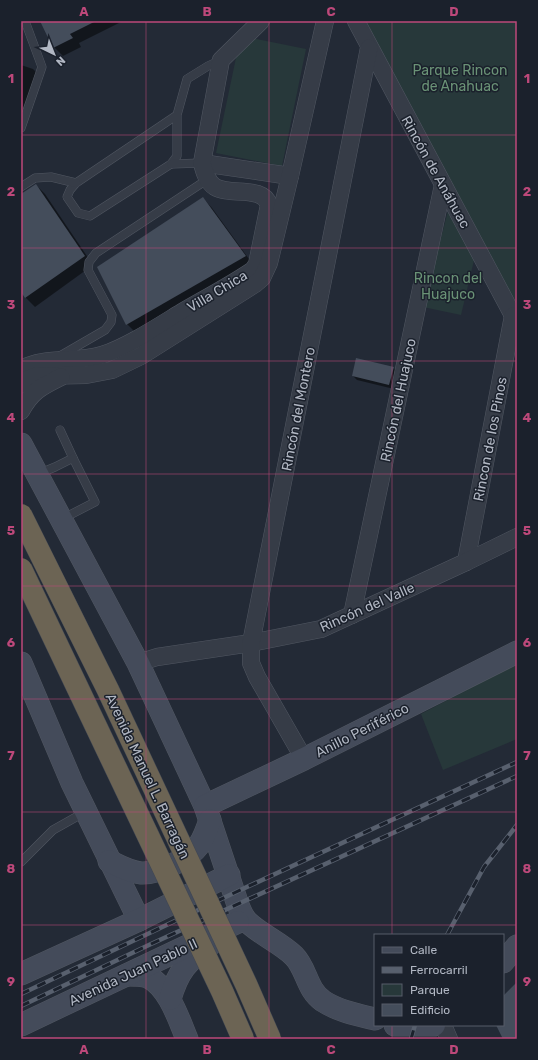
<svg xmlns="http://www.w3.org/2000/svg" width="538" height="1060" font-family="Rubik,sans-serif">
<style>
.green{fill:#27383a}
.shadow{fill:#0007}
.building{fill:#444d5b}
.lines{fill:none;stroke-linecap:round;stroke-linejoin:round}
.lane-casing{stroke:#515762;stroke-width:9}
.street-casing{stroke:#515762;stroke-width:18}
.secondary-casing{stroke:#515762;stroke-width:23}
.lane{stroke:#363c47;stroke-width:8}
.street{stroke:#363c47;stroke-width:17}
.secondary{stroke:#444b5a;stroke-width:22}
.rail-casing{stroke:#58606e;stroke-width:4.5}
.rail{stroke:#1b212c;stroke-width:3;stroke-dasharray:9;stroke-linecap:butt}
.highway-bridge-casing{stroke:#414752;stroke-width:23;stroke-linecap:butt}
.highway-bridge{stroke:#6c6454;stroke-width:22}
.grid{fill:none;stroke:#bd487a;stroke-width:1;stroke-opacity:0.55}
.labels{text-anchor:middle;stroke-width:3;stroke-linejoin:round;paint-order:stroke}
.park-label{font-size:14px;fill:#6a9276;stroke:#1b212c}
.street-label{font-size:14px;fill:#b1b7c3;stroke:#1b212c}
.neatline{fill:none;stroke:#bd487a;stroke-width:1.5}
.grid-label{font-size:13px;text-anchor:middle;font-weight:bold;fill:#bd487a}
</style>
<rect width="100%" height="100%" fill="#232a36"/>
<g class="green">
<polygon points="363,21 517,21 517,305"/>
<polygon points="251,38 306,49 282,166 216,153 237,53"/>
<polygon points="448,211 475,256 461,315 423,307"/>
<polygon points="517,663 517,739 443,770 421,714"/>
</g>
<g class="shadow">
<polygon points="41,21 123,21 79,43 81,47 63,56 54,47"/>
<polygon points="21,65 33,69 42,78 21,136"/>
<polygon points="36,185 45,194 93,265 35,307 26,298 21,290 21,195"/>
<polygon points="203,198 212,208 254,266 136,333 127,324"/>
<polygon points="393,368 398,372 394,389 357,380 353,376"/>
</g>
<g class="building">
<polygon points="40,21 96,21 70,34 73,38 53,48"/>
<polygon points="36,184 85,256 25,298 21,292 21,194"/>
<polygon points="203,197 246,256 126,325 97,267"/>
<polygon points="356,358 394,367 389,385 352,376"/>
<polygon points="517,982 517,1039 503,1039 496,1025 503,1025 503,996"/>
</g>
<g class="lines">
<g class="lane-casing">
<g id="lane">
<polyline points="177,115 76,183 70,190 67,197 78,213 90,216 171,164 177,156 177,115 187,79 208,66 221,60"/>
<polyline points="21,128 42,67 25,21"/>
<polyline points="171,164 202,163"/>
<polyline points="21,187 35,178 51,177 76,183"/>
<polyline points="60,356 105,330 111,322 112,315 88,270 89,262 96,253 202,183 206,176"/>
<polyline points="60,430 73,458"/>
<polyline points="38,474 55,467 73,458 95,502 62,519"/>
<polyline points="21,862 53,830 85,812"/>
</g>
</g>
<g class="street-casing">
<g id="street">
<polyline points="356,21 517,323"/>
<polyline points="202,163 290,176"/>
<path d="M21,369C46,356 75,363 102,355C127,347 159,326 182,312C206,298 231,285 253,270L257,264L269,205C263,185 230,196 215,187C207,182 204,171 202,163L221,60L261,21"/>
<polyline points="21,384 28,379 36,376 86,375 112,370 141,356 255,284 262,278 269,263 290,176 325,21"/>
<path d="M21,411C32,391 41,387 61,377"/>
<polyline points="466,562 513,316"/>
<polyline points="352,615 443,185"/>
<polyline points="138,663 157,657 251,643 321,629 466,562 517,537"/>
<polyline points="304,759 257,677 251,663 251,643 369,48"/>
<polyline points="443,1025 449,1039"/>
</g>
</g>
<g class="secondary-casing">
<g id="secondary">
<path d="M21,444L138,663L205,806L238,905C240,910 242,915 245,919C255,932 280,942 294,956C307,969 306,989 323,1001C338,1011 358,1015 375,1019"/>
<polyline points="21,663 72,783 139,920"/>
<polyline points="205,806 304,759 517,652"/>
<path d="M109,861C119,866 130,872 141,873C158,874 189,859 199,845C204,838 207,829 210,820"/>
<polyline points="503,962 517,946"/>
<polyline points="21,974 139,920 229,875"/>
<path d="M127,975C134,975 142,975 148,977C169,987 179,1020 187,1039"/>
<path d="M170,999C178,971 187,961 211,944"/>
<polyline points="21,1025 238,922"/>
<polyline points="395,1025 434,1025"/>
</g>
</g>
<use href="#lane" class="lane"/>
<use href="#street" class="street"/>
<use href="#secondary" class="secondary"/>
<g class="rail-casing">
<g id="rail">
<polyline points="447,935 484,867 517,825"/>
<polyline points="21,994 234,893 517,762"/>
<polyline points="21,1006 151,944 517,776"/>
<polyline points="411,1039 415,1025"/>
</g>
</g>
<use href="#rail" class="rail"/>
<g class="highway-bridge-casing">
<g id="highway-bridge">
<polyline points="21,515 108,690 246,984 270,1039"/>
<polyline points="21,569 222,991 243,1039"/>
</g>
</g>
<use href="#highway-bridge" class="highway-bridge"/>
</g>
<path class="grid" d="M146,21V1039M269,21V1039M392,21V935M21,135H517M21,248H517M21,361H517M21,474H517M21,586H517M21,699H517M21,812H517M21,925H517M392,1025V1039"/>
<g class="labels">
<g class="park-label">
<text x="460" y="75">Parque Rincon<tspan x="460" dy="16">de Anahuac</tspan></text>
<text x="448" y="283">Rincon del<tspan x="448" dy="16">Huajuco</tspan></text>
</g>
<g class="street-label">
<text transform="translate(436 172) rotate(61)" y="5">Rincón de Anáhuac</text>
<text transform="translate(217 291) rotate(-31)" y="5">Villa Chica</text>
<text transform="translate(398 400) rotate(-78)" y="5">Rincón del Huajuco</text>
<text transform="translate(298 409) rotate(-79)" y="5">Rincón del Montero</text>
<text transform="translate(490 439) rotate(-79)" y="5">Rincon de los Pinos</text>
<text transform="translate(367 607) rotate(-24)" y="5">Rincón del Valle</text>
<text transform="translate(362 730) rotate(-27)" y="5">Anillo Periférico</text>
<text transform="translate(148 776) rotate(65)" y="5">Avenida Manuel L. Barragán</text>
<text transform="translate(133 972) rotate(-25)" y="5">Avenida Juan Pablo II</text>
</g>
</g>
<rect width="538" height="1060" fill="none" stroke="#1b212c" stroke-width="44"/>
<rect x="374" y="934" width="130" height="92" fill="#1b212c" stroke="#575d68"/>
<rect x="382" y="947" width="20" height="6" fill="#444b5a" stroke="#575d68"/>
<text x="410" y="954" font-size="12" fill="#b1b7c3">Calle</text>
<rect x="382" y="967" width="20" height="6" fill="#58606e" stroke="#575d68"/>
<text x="410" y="974" font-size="12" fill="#b1b7c3">Ferrocarril</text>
<rect x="382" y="984" width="20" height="12" fill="#27383a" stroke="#575d68"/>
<text x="410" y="994" font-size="12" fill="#b1b7c3">Parque</text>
<rect x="382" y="1004" width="20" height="12" fill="#444d5b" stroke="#575d68"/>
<text x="410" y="1014" font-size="12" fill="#b1b7c3">Edificio</text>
<g transform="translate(54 54) rotate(137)" stroke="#1b212c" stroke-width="3" paint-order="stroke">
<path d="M0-3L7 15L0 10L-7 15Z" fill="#b1b7c3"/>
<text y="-6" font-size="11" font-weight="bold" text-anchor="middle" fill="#b1b7c3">N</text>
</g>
<rect x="22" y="22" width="494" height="1016" class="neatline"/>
<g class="grid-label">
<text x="84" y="16">A</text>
<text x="207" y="16">B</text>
<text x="331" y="16">C</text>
<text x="454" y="16">D</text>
<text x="11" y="83">1</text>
<text x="527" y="83">1</text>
<text x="11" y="196">2</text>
<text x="527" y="196">2</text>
<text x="11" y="309">3</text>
<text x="527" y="309">3</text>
<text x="11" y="422">4</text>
<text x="527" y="422">4</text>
<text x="11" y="535">5</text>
<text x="527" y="535">5</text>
<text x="11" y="647">6</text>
<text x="527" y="647">6</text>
<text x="11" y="760">7</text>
<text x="527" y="760">7</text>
<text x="11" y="873">8</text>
<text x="527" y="873">8</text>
<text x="11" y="986">9</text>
<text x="527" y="986">9</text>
<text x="84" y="1054">A</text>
<text x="207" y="1054">B</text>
<text x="331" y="1054">C</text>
<text x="454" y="1054">D</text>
</g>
</svg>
